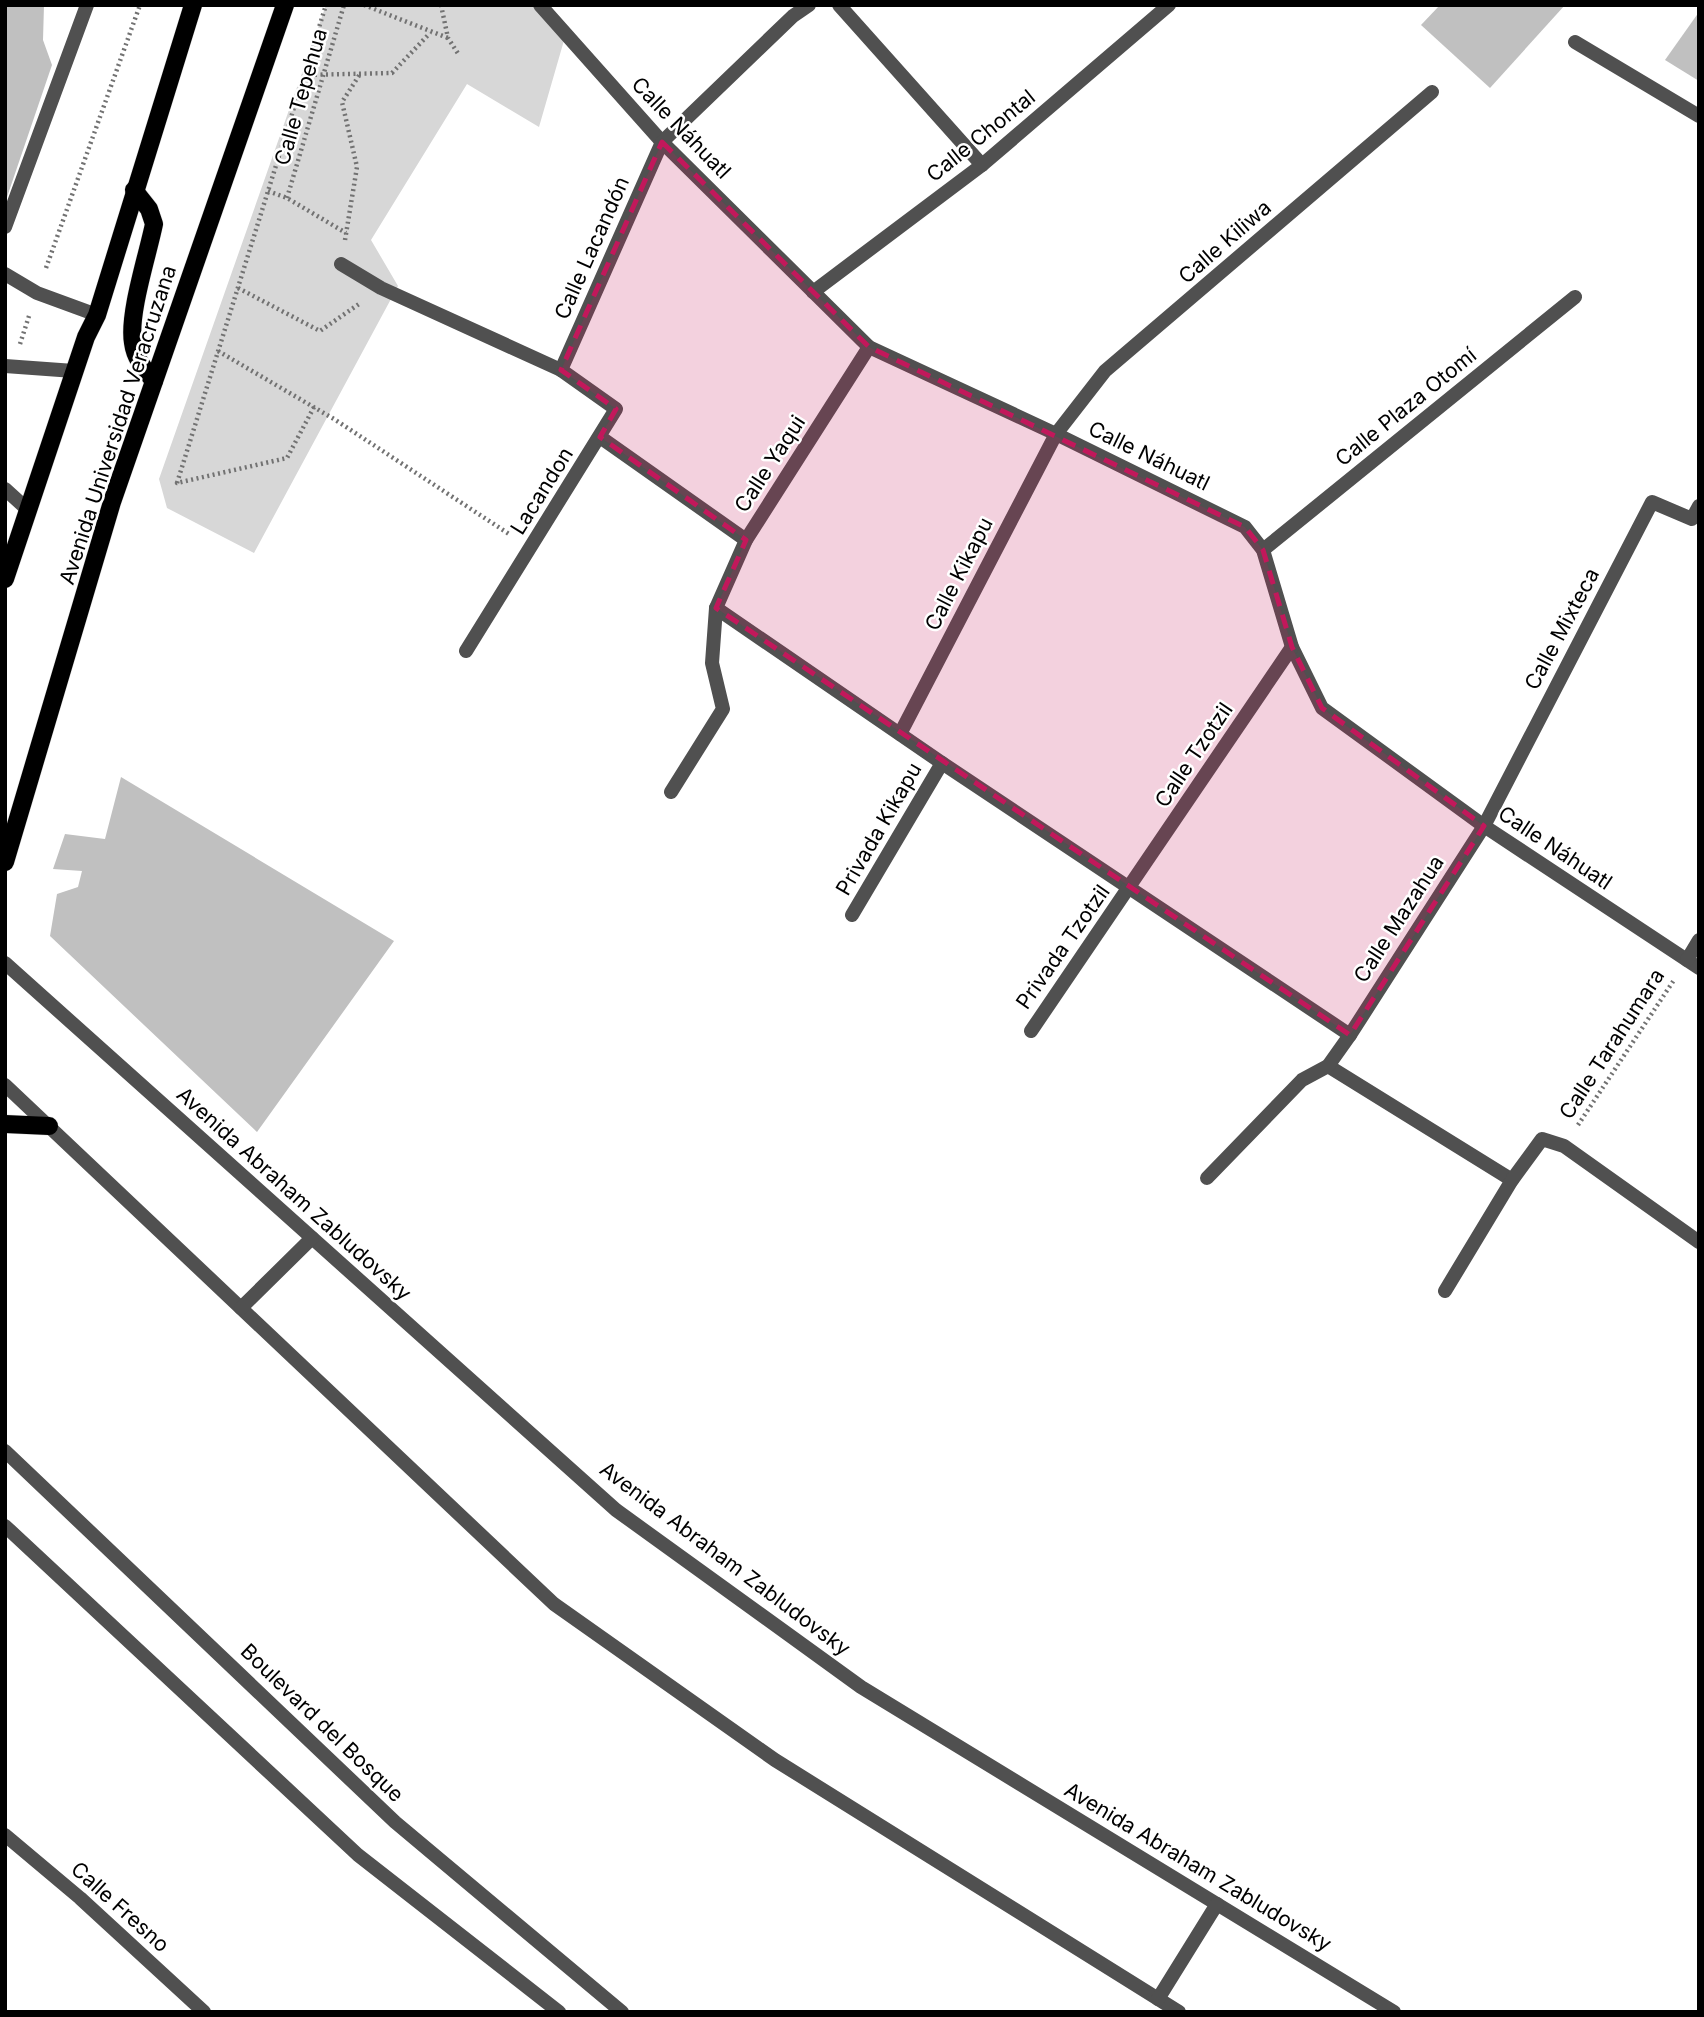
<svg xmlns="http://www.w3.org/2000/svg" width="1704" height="2017" font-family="Inter,sans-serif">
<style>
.green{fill:#d7d7d7}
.building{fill:#c0c0c0}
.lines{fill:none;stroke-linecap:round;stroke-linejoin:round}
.primary-casing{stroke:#dbdbdb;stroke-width:19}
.path{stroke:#727272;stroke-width:4.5;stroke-dasharray:2 3.5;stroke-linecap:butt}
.service{stroke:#505050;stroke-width:14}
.minor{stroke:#505050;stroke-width:14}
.primary{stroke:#000;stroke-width:18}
.marked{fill:#c2185b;fill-opacity:0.2;stroke:#c2185b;stroke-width:5;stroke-dasharray:14 9;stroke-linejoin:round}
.labels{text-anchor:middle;stroke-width:5;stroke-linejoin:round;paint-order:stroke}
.street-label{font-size:21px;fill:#000;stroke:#fff}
</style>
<rect width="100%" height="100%" fill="#fff"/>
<polygon class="green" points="326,5 550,5 567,30 539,127 467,84 371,240 398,286 254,553 167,508 159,479"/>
<g class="building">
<polygon points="5,5 44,5 43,40 52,65 6,200"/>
<polygon points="1440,5 1565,5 1490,88 1421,25"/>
<polygon points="1699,12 1699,81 1665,60"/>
<polygon points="121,777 394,941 257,1132 50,936 57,894 78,887 82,871 53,869 65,834 105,839"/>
</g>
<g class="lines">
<g class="primary-casing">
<g id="primary">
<path d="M134,190L149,209L154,224C148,254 128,314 133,343C135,359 145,370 154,381"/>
<polyline points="5,579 86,337 97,315 193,5"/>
<polyline points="5,862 112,502 285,5"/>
<polyline points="5,1124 49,1126"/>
</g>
</g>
<g class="path">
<polyline points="364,5 448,38"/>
<polyline points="441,5 448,38 459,55"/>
<polyline points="304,75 392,73 430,33"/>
<polyline points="268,191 287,198 346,233"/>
<polyline points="287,198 344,5"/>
<polyline points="345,240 357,167 342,102 360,74"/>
<polyline points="46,268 140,5"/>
<polyline points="238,288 320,331 359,304"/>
<polyline points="20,344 29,316"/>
<polyline points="218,351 334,419 509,534"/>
<polyline points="314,407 287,458 177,483 326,5"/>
<polyline points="1578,1125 1674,980"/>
</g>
<g class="service">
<polyline points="5,227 87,5"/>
<polyline points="5,274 37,293 97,315"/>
<polyline points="5,366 74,371"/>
<polyline points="5,489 28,510"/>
</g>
<g class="minor">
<polyline points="540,5 662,142 869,347 1056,434 1245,527 1263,550 1292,647 1322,708 1484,826 1699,968"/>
<polyline points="839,5 982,165"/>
<polyline points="1575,42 1699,116"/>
<polyline points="341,264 381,288 561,370 616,409 466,651"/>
<polyline points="813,292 982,165 1169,5"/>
<polyline points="561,370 662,142 793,16 809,5"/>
<polyline points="600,437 746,540"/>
<polyline points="1263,550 1575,297"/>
<polyline points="716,608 942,763 1350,1035"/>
<polyline points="900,734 1056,434 1105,371 1432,92"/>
<polyline points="671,792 723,709 712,663 716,608 746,540 869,347"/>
<polyline points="852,915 942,763"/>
<polyline points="1687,960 1699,940"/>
<polyline points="5,963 616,1510 861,1687 1394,2012"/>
<polyline points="1031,1031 1292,647"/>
<polyline points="1328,1066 1512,1180"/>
<polyline points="5,1085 554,1604 775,1760 1179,2012"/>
<polyline points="1207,1178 1302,1080 1328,1066 1350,1035 1484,826 1652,502 1692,519 1699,506"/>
<polyline points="1445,1291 1512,1180 1542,1139 1564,1146 1699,1242"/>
<polyline points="241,1308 312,1238"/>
<polyline points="5,1451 395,1822 622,2012"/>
<polyline points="5,1526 358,1855 559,2012"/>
<polyline points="5,1835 80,1898 204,2012"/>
<polyline points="1158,1999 1217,1904"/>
</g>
<use href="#primary" class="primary"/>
</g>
<path class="marked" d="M662,142L869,347L1245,527L1263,550L1292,647L1322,708L1484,826L1350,1035L716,608L746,540L600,437L616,409L561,370Z"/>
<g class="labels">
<g class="street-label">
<text transform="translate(301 97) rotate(-74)" y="7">Calle Tepehua</text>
<text transform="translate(681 128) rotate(46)" y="7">Calle Náhuatl</text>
<text transform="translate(981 136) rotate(-39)" y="7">Calle Chontal</text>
<text transform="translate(1225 242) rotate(-41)" y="7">Calle Kiliwa</text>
<text transform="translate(592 248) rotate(-66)" y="7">Calle Lacandón</text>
<text transform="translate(1406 407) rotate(-39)" y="7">Calle Plaza Otomí</text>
<text transform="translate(118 425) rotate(-72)" y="7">Avenida Universidad Veracruzana</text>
<text transform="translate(1149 456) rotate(26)" y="7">Calle Náhuatl</text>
<text transform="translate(770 464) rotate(-57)" y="7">Calle Yaqui</text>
<text transform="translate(542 491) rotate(-58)" y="7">Lacandon</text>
<text transform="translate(959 574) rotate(-63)" y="7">Calle Kikapu</text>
<text transform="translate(1562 629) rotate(-62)" y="7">Calle Mixteca</text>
<text transform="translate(1194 755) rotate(-56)" y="7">Calle Tzotzil</text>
<text transform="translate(879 829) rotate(-60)" y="7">Privada Kikapu</text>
<text transform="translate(1555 848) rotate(34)" y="7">Calle Náhuatl</text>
<text transform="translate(1399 919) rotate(-57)" y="7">Calle Mazahua</text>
<text transform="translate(1063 947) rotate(-55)" y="7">Privada Tzotzil</text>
<text transform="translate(1612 1044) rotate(-57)" y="7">Calle Tarahumara</text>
<text transform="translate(294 1194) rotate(42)" y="7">Avenida Abraham Zabludovsky</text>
<text transform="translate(725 1559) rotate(37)" y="7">Avenida Abraham Zabludovsky</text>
<text transform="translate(322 1723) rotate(44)" y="7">Boulevard del Bosque</text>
<text transform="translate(1198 1867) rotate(31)" y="7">Avenida Abraham Zabludovsky</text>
<text transform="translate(120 1907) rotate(42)" y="7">Calle Fresno</text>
</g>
</g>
<rect width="1704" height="2017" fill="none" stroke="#000000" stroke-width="14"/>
</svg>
